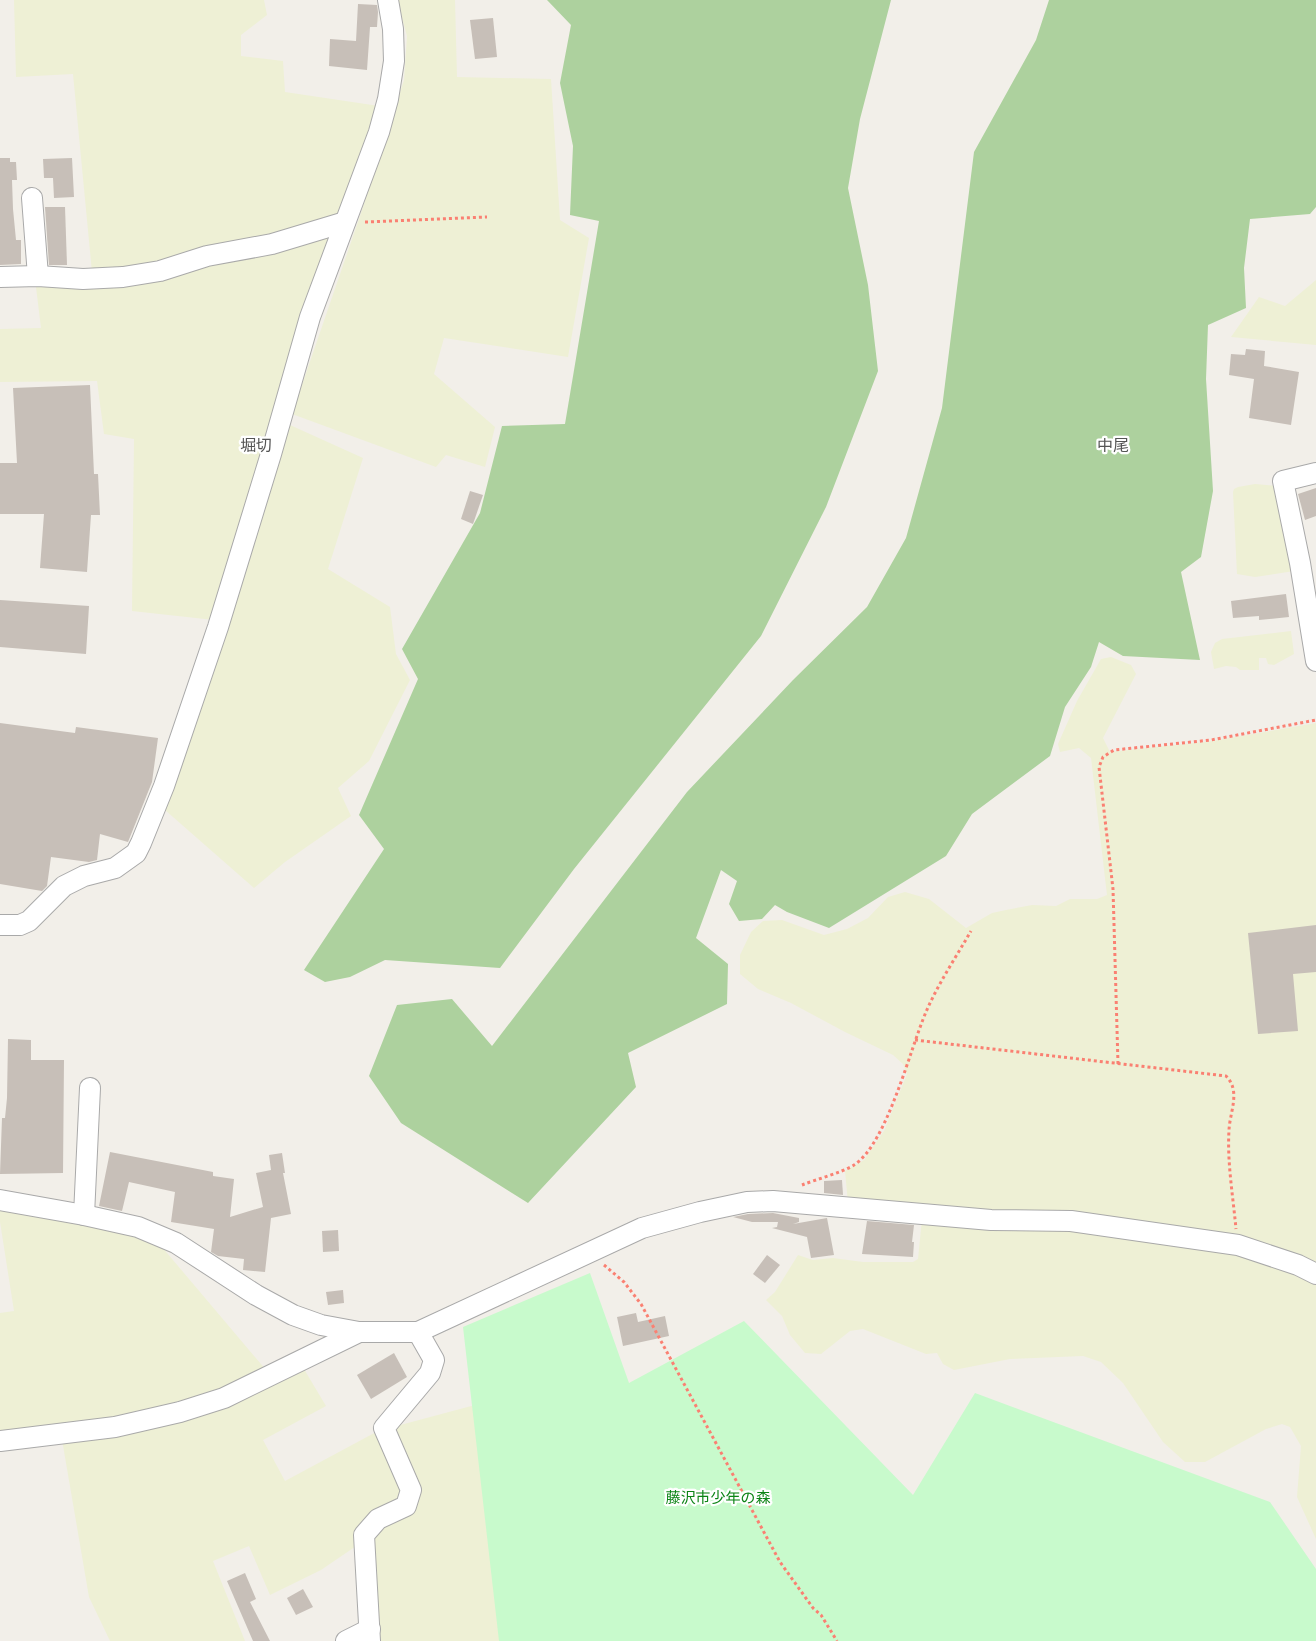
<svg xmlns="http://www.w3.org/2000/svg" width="1316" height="1641" font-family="Quicksand,'Noto Sans JP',sans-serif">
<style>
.farmland{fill:#eef0d5}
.forest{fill:#add19e}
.park{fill:#c8facc}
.building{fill:#c7bfb8}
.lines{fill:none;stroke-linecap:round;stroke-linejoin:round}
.minor-casing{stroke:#a9a9a9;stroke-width:22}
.path{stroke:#fa8072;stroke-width:3;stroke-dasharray:3 3;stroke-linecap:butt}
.minor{stroke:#fff;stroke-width:20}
.labels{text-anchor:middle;stroke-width:4.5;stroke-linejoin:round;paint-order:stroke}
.park-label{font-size:15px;fill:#0c8416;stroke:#fff}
.neighbourhood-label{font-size:16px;fill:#555;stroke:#fff}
</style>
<rect width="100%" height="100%" fill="#f2efe9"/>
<g class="farmland">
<polygon points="14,0 264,0 267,15 241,35 241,56 283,61 285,92 379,106 348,205 335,219 163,265 92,272 73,74 16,77"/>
<polygon points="397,0 455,0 457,77 551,79 560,220 589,238 568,357 444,338 434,374 495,427 485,467 446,455 436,467 292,414 361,213 404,80 407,36"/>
<polygon points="324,234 332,238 214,620 132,611 134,439 104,434 97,381 0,382 0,329 41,328 36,287 111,284"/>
<polygon points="1316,280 1316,345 1231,337 1259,297 1285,306"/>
<polygon points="290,425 363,458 328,569 390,607 396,654 410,680 369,761 338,788 351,816 285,862 254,888 165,810"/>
<polygon points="1255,484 1279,486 1294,571 1255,577 1237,574 1233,492 1234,489 1238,487"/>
<polygon points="1291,631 1294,654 1274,665 1268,664 1266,658 1259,658 1259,670 1240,670 1236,667 1226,666 1214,669 1211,652 1215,643 1222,639"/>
<polygon points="1111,657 1131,665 1136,674 1103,738 1110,752 1213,741 1316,723 1316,1539 1297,1497 1301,1446 1290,1427 1282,1424 1266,1429 1205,1462 1185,1462 1163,1442 1123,1383 1101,1362 1083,1356 1010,1359 954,1370 943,1364 937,1353 926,1354 863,1329 850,1331 821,1354 805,1353 790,1335 782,1316 766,1300 775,1292 798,1255 813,1260 833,1258 863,1262 913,1262 918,1259 923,1209 848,1203 845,1171 864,1160 884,1131 907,1074 903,1064 893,1055 845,1032 791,1003 758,989 740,974 740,955 751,932 763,921 782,920 824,935 847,929 868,918 888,897 905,892 929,899 966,928 992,913 1006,910 1032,905 1056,906 1070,899 1097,899 1107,895 1091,758 1079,748 1060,752 1058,744 1077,701 1101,659"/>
<polygon points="0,1205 156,1240 266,1370 295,1354 326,1406 263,1440 285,1481 378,1431 475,1405 546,1641 377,1641 368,1538 321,1570 270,1595 249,1546 213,1561 245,1641 110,1641 89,1597 60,1428 0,1437 0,1313 14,1311 0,1222"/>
</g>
<g class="forest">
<polygon points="547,0 891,0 860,119 848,188 868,285 878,371 826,507 761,636 574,869 500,968 385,960 350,977 325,982 304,970 384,849 359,815 418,679 402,649 480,513 502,426 565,424 599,221 570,215 573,146 560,83 571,25"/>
<polygon points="1049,0 1316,0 1316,207 1310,214 1250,219 1244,268 1246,308 1208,325 1206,379 1213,491 1201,557 1181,572 1200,660 1123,656 1099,642 1091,667 1065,707 1050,756 972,814 946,856 829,928 787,912 775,905 762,919 739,921 729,904 737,881 721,870 696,938 728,964 727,1004 628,1053 636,1087 528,1203 401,1123 369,1076 397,1005 452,999 492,1046 687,792 793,680 867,607 906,538 942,408 974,152 1036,40"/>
</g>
<polygon class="park" points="590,1273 629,1383 744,1321 913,1495 975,1393 1270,1502 1316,1569 1316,1641 499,1641 463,1327"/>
<g class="building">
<polygon points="358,4 377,5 378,12 377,27 370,27 367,70 329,66 330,39 356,41"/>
<polygon points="493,18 497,57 475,59 470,20"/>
<polygon points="0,158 10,158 10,162 16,162 17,180 12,180 13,209 16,240 21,240 21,264 0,265"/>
<polygon points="72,158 74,197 54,198 53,178 44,178 43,159"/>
<polygon points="45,207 65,207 67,265 49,265"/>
<polygon points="1246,349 1265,351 1264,366 1299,372 1291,425 1249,418 1254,379 1229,375 1231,354 1245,355"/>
<polygon points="90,385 94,474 98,474 100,515 91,515 87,572 40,568 44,514 0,514 0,463 17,463 13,388"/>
<polygon points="1316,488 1316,516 1305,520 1298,494"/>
<polygon points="470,491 483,495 473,524 461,519"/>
<polygon points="1286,594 1289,617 1259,620 1259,616 1233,618 1231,601"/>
<polygon points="0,600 89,606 86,654 0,647"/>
<polygon points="0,723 75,733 76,727 158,738 152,782 128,842 100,834 97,860 89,862 51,857 47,886 42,891 0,884"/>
<polygon points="1316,925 1316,972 1293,974 1298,1031 1258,1034 1248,933"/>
<polygon points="8,1039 31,1040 31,1060 64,1060 63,1173 0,1174 2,1118 5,1118 7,1098"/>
<polygon points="110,1152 213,1172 213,1176 234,1179 230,1217 263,1207 256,1173 271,1170 269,1155 282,1153 285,1173 283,1173 291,1214 271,1218 265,1272 243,1270 244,1259 218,1256 211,1252 214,1229 171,1222 175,1192 129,1182 122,1211 99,1206"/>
<polygon points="842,1180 843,1195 824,1193 824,1181"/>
<polygon points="773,1213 799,1218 799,1222 793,1224 827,1218 834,1255 811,1258 807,1237 772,1228 777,1227 778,1222 752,1222 733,1217 748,1214"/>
<polygon points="867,1221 914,1225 912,1242 914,1242 913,1257 862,1254"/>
<polygon points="338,1230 339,1251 323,1252 322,1231"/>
<polygon points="767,1255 780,1265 765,1283 753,1274"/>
<polygon points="343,1290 344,1303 328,1305 326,1292"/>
<polygon points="636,1313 638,1322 665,1316 669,1336 623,1346 617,1317"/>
<polygon points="394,1353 407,1377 371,1399 357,1375"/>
<polygon points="245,1573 256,1599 250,1602 270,1641 253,1641 227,1581"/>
<polygon points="303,1589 313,1607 296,1615 287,1598"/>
</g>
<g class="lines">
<g class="minor-casing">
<g id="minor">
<polyline points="32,198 38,276"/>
<polyline points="0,277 38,276 83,279 123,277 160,271 207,256 272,244 345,222"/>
<polyline points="1316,473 1283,481 1300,563 1316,661"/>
<polyline points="0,925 20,925 29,921 64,886 84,876 115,868 136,853 141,843 164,786 218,627 271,454 310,317 379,132 388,99 394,61 393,29 388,0"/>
<polyline points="0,1200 84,1215 138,1227 176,1243 256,1295 293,1315 321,1325 359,1332 418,1332 642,1228 700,1212 747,1202 773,1201 991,1220 1071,1221 1238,1245 1298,1265 1316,1274"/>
<polyline points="84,1215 90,1088"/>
<polyline points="0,1441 115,1427 180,1412 224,1398 359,1332"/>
<polyline points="346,1641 370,1629"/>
<polyline points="370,1641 364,1535 378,1519 406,1506 411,1490 384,1428 430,1373 434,1360 418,1332"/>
</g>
</g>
<g class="path">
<polyline points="365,222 487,217"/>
<path d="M915,1040L1226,1076C1241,1091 1230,1111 1229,1130C1227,1162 1233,1196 1236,1229"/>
<polyline points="1118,1064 1113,889 1099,767 1103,757 1114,750 1211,740 1316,720"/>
<path d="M802,1185C817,1179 841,1173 854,1165C887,1144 910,1049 926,1012C938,984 956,957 971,931"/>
<polyline points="604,1265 624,1282 641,1304 780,1562 813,1608 821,1615 837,1641"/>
</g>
<use href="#minor" class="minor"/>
</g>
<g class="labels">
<g class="park-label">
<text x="718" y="1503">藤沢市少年の森</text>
</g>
<g class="neighbourhood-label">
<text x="256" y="451">堀切</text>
<text x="1113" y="451">中尾</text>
</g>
</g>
</svg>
